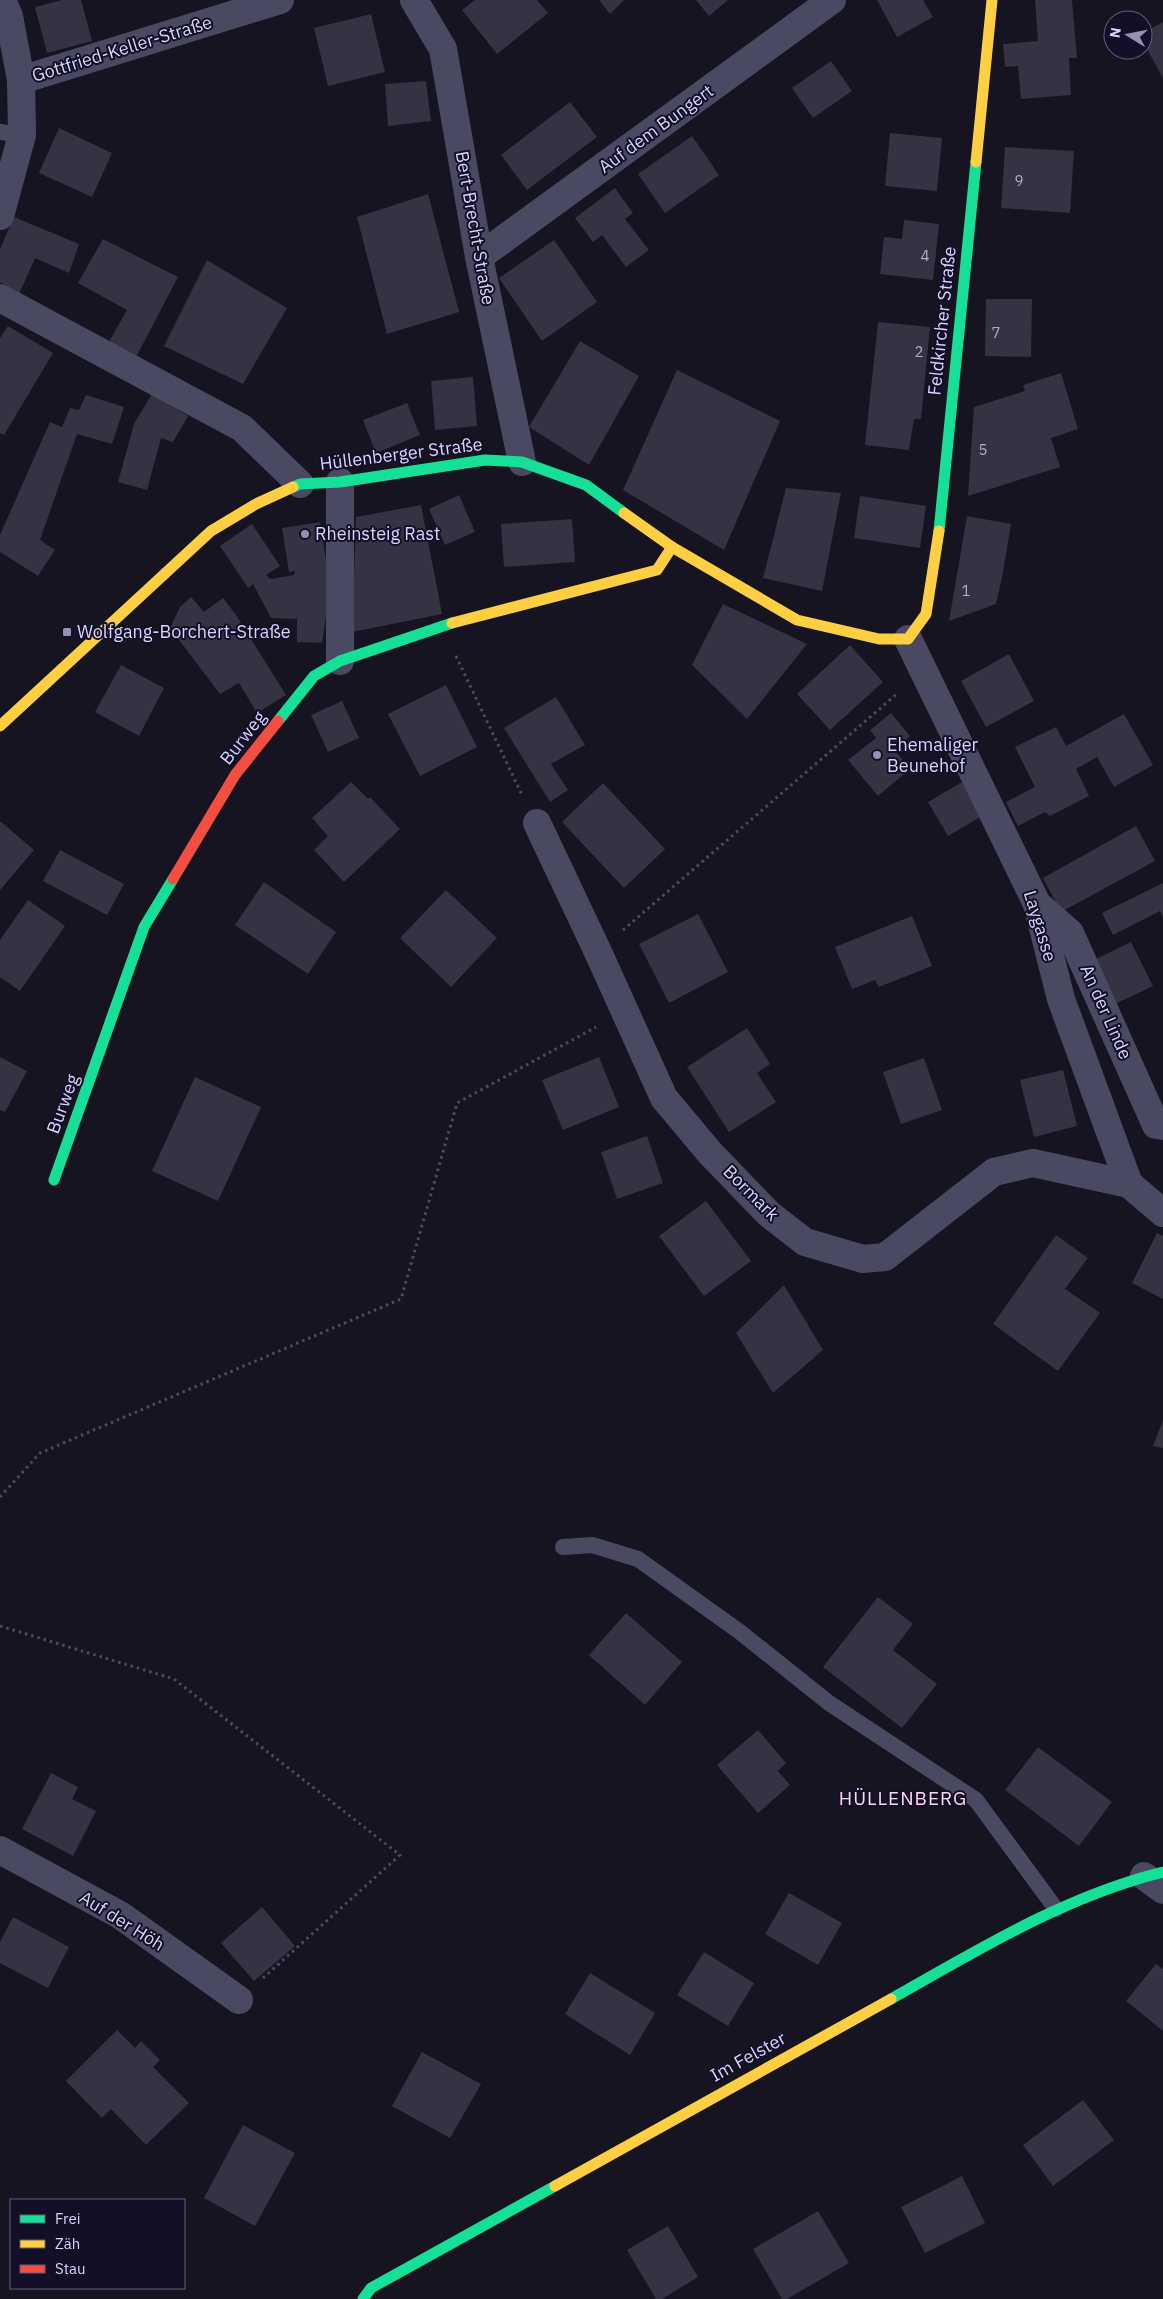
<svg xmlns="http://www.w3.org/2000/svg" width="1163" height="2299" font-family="'IBM Plex Sans',sans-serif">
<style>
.building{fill:#343243}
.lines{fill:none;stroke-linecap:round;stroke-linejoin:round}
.path{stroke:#44505f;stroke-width:3;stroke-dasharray:2.5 4;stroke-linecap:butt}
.lane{stroke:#4a4962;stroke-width:16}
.street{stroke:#4a4962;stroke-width:28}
.fast{stroke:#16e098;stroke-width:11}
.slow{stroke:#ffcf43;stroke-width:11}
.jam{stroke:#f24e42;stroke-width:11}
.poi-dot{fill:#9591b1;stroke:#130f26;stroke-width:2}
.labels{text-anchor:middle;stroke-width:4;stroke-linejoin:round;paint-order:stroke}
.number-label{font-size:15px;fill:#b0acd0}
.street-label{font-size:18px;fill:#d9d4ff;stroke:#130f26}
.poi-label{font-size:18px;fill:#d9d4ff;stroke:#130f26;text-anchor:start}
.neighbourhood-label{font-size:19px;letter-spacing:1px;fill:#ffd6f0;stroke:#130f26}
</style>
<rect width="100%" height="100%" fill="#161421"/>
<g class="building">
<polygon points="62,0 81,0 92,41 47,53 35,7"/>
<polygon points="475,0 537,0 548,13 497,54 462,10"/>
<polygon points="599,0 624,0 610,14"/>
<polygon points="696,0 728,0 709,16"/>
<polygon points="877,0 923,0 933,17 897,37"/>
<polygon points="1035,0 1072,0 1077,58 1069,58 1071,95 1021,99 1018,66 1005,67 1003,44 1038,41"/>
<polygon points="371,14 385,72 328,86 314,28"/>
<polygon points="1163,22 1163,78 1143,42 1143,33"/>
<polygon points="831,61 852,91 813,118 792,88"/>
<polygon points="426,81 431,121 388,126 385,84"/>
<polygon points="570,102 597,137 527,190 501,155"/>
<polygon points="59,128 112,153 92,197 39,173"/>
<polygon points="890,133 942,138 937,191 885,186"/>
<polygon points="692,136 719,175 665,213 638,174"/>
<polygon points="1005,147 1074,151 1070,213 1001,208"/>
<polygon points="615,188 633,213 625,219 649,250 626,267 602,235 593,242 575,218"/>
<polygon points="428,194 459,312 387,334 357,217"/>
<polygon points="14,217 79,244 69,273 35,258 19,294 0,282 0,249"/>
<polygon points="904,220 939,224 933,280 880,274 884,237 902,239"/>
<polygon points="103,239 178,277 134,361 106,347 127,310 78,283"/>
<polygon points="554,240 597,302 542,341 499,278"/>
<polygon points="207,260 287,308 243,384 164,346"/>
<polygon points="986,299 1032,299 1031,357 985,356"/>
<polygon points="878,322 930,327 921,419 914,419 909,450 865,445"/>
<polygon points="8,326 53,353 4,435 0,433 0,338"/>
<polygon points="580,341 639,376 589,465 529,427"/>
<polygon points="677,370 780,421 724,550 623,490"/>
<polygon points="1061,373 1078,429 1051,438 1060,467 968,496 974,407 1025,391 1023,385"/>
<polygon points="473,377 477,426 435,430 431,381"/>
<polygon points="152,394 188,416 173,442 161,438 147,490 118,482 134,424"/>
<polygon points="86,395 124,407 112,444 77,434 40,540 55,550 38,576 0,552 0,535 50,422 62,427 70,408 79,410"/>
<polygon points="407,403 420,435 376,453 363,420"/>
<polygon points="786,488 841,493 822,591 763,578"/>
<polygon points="459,495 475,532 445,545 429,509"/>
<polygon points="860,496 926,506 920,548 854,538"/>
<polygon points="421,505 442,614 352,632 356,517"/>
<polygon points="967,516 1011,524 1002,578 996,604 949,621"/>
<polygon points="572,519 575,562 504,567 501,524"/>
<polygon points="320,522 327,566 329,598 322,643 297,642 297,619 271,618 253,584 248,588 220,546 252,524 280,566 266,575 270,579 294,575 295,571 289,572 282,528"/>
<polygon points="191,597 204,612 223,598 236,615 286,695 257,713 239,683 220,694 170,628 180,607"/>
<polygon points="723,604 807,644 747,719 692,665"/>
<polygon points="850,645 883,682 830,730 797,694"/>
<polygon points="1009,654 1034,701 986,727 961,681"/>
<polygon points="121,665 164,688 139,736 95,712"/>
<polygon points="446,685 477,747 420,776 388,714"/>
<polygon points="556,697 585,745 551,764 568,790 550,802 504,728"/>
<polygon points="342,701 359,738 328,752 311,715"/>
<polygon points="891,713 910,736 894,749 910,769 878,796 848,760 876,738 870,730"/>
<polygon points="1124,714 1153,765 1114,787 1097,757 1076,769 1089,796 1050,816 1045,812 1018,826 1006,802 1035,787 1015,747 1056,727 1066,746"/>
<polygon points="351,782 368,799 370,797 400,829 344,882 314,850 328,836 312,818"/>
<polygon points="962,782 982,816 948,836 928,802"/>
<polygon points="603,783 665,849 624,888 562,822"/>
<polygon points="0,821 34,850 0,890"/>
<polygon points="1136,826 1155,861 1061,912 1043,878"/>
<polygon points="60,850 124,884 107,915 43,881"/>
<polygon points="264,882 336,932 308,974 235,925"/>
<polygon points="1163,883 1163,917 1160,911 1113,935 1102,913"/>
<polygon points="446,890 497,938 451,987 400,938"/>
<polygon points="28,900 65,926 20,991 0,977 0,940"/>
<polygon points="698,914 728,972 669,1003 639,944"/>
<polygon points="912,916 932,966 879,987 875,980 852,989 835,947"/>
<polygon points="1131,942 1153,986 1115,1004 1094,960"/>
<polygon points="747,1028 770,1064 757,1073 776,1102 729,1132 687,1067"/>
<polygon points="0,1057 27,1071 5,1112 0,1110"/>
<polygon points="599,1057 619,1107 563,1130 542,1080"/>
<polygon points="924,1058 942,1110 901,1124 883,1072"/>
<polygon points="1063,1070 1077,1126 1034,1137 1020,1080"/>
<polygon points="195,1077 261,1107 218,1201 152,1171"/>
<polygon points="647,1136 663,1183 617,1199 601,1152"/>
<polygon points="706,1201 751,1261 704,1296 659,1236"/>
<polygon points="1157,1233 1163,1236 1163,1299 1132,1283"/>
<polygon points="1056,1235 1088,1258 1065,1289 1100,1313 1058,1371 993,1324"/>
<polygon points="784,1285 823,1350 773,1393 736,1333"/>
<polygon points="1163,1420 1163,1448 1153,1446"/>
<polygon points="878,1597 913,1624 893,1650 937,1684 902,1728 823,1667"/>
<polygon points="626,1613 682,1662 645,1705 589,1655"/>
<polygon points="758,1730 786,1763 778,1771 790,1785 758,1813 717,1765"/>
<polygon points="1038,1747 1112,1802 1079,1846 1005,1790"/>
<polygon points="51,1773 78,1787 72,1799 96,1811 73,1856 22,1829"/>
<polygon points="789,1893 842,1923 818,1965 765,1934"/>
<polygon points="262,1907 295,1946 254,1981 221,1943"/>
<polygon points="13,1917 69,1947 48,1988 0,1963 0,1942"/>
<polygon points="704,1952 754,1983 728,2026 677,1995"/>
<polygon points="1156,1964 1163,1969 1163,2031 1126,2001"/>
<polygon points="590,1973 655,2013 630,2055 565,2014"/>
<polygon points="117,2030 135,2048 141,2041 160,2060 153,2067 189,2103 146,2145 111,2109 102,2118 66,2081"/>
<polygon points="422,2052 481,2084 450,2138 392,2106"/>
<polygon points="1083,2100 1114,2140 1053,2186 1023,2145"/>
<polygon points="243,2125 295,2153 255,2226 204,2198"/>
<polygon points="962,2176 985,2223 925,2253 901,2207"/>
<polygon points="818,2211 849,2263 787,2299 782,2299 753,2249"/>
<polygon points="668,2226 698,2277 662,2299 656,2299 627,2250"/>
</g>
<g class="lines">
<g class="path">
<polyline points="456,656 522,795"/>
<polyline points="623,930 898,693"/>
<polyline points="0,1497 40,1453 401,1299 457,1103 596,1027"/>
<polyline points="0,1626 174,1679 400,1855 262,1979"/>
</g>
<g class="lane">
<polyline points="0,132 22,135"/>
<polyline points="563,1547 592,1545 638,1559 740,1632 829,1703 976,1800 1056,1909"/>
</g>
<g class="street">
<polyline points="414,0 443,49 479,257 522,462"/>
<polyline points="21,80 280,0"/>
<polyline points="0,216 22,135 21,80 9,16 2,0"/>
<polyline points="479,257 832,0"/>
<polyline points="0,298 242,428 300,484"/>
<polyline points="340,482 340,661"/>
<polyline points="908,639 1037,904 1061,999 1129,1184 1163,1213"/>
<polyline points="537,823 598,952 664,1098 710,1153 769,1214 805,1242 863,1259 885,1257 994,1172 1033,1163 1129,1184"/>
<polyline points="1037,904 1070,933 1156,1125 1163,1126"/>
<polyline points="0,1850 120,1915 239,2000"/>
<polyline points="1144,1876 1163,1890"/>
</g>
<g class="fast">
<polyline points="293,487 300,484 340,482 485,460 522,462 586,485 624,513"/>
<polyline points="939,531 976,162"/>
<polyline points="278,721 314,676 340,661 452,623"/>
<polyline points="54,1180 144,927 173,879"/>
<path d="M891,1999C978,1950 1065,1896 1163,1872"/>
<polyline points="363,2299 371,2288 555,2186"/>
</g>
<g class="slow">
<polyline points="976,162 992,0"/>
<polyline points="624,513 672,547 797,620 879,639 908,639 926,614 939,531"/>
<polyline points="452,623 657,570 672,547"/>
<polyline points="0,726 211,531 256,504 293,487"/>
<polyline points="555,2186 891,1999"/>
</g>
<polyline class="jam" points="173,879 235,775 278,721"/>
</g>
<g class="poi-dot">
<circle cx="305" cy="534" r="5"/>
<rect x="62" y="627" width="10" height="10" rx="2.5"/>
<circle cx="877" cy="755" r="5"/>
</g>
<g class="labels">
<g class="number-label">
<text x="1019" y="186">9</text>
<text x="925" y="261">4</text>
<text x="996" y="338">7</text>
<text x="919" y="357">2</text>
<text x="983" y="455">5</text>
<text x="966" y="596">1</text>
</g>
<g class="street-label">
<text transform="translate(122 49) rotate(-17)" y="6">Gottfried-Keller-Straße</text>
<text transform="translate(656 129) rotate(-36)" y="6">Auf dem Bungert</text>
<text transform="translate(475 228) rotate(80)" y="6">Bert-Brecht-Straße</text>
<text transform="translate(942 321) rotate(-84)" y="6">Feldkircher Straße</text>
<text transform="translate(401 454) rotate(-7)" y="6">Hüllenberger Straße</text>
<text transform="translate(243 738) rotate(-52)" y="6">Burweg</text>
<text transform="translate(1040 926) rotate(73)" y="6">Laygasse</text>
<text transform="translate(1106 1012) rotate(66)" y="6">An der Linde</text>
<text transform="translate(63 1104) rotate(-70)" y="6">Burweg</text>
<text transform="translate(751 1193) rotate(45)" y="6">Bormark</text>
<text transform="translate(122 1921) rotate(32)" y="6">Auf der Höh</text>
<text transform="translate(748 2057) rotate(-29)" y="6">Im Felster</text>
</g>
<g class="poi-label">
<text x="315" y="540">Rheinsteig Rast</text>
<text x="77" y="638">Wolfgang-Borchert-Straße</text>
<text x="887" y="751">Ehemaliger<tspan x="887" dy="21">Beunehof</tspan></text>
</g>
<g class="neighbourhood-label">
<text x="903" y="1805">HÜLLENBERG</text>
</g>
</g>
<rect x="10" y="2199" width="175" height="90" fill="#130f26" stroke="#625e7d"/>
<rect x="20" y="2215" width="25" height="8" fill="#16e098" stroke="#625e7d"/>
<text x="55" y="2224" font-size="15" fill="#d9d4ff">Frei</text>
<rect x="20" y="2240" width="25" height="8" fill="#ffcf43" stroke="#625e7d"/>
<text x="55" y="2249" font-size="15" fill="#d9d4ff">Zäh</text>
<rect x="20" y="2265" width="25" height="8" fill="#f24e42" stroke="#625e7d"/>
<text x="55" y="2274" font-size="15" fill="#d9d4ff">Stau</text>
<g transform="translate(1128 35) rotate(280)"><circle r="24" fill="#130f26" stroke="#625e7d"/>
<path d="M0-4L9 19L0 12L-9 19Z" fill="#9591b1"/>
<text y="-8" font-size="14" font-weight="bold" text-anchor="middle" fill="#d9d4ff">N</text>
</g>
</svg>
